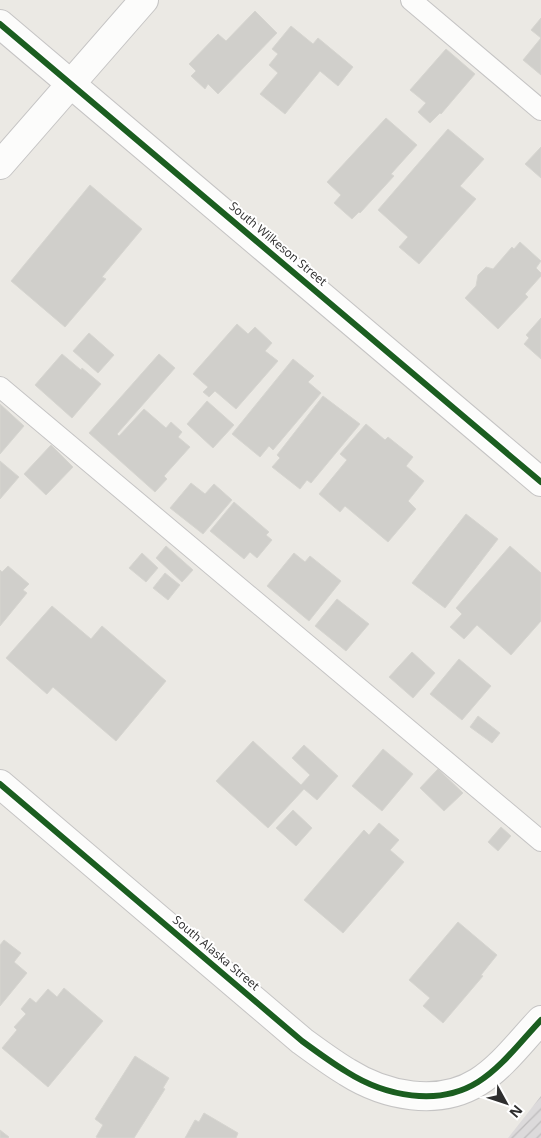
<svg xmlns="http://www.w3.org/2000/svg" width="541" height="1138" font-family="'Open Sans',sans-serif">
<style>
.industrial{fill:url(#industrial-furrows)}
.building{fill:#d0cfcb;stroke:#d6d5d0}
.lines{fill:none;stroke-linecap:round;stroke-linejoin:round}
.service-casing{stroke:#c5c4c4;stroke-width:22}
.minor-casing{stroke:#c5c4c4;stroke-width:30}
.tertiary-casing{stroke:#c5c4c4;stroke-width:30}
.service{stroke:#fcfcfb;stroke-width:20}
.minor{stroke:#fcfcfb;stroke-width:28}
.tertiary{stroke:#fcfcfb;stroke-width:28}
.cycleway-casing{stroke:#fff;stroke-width:9}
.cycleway{stroke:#1b5e20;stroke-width:6}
.labels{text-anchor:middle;stroke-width:4;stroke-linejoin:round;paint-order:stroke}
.street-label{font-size:12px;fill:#2e2e2e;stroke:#fff}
</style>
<defs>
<pattern id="industrial-furrows" width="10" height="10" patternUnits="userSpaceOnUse" patternTransform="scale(1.25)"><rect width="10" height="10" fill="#dcdadb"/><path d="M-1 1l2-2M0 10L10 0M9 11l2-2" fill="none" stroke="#bdbbbc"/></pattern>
</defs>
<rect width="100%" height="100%" fill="#ebe9e4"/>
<polygon class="industrial" points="541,1096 541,1138 508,1138"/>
<g class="building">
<polygon points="255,11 277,33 218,94 208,84 205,89 191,76 196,71 189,64 218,34 226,41"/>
<polygon points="541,18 541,75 523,60 541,38 531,30"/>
<polygon points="291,26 313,44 318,38 353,67 338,86 320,71 285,114 260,94 278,73 269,65 278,54 272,49"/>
<polygon points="446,49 475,74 441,114 440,113 430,123 418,112 426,103 410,90"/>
<polygon points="386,118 417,145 391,174 394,176 360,213 359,212 352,219 334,203 341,195 327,182"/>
<polygon points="448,129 484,159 460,186 476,199 419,264 399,247 408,237 378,210"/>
<polygon points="541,147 541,178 525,164"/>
<polygon points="90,185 142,229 102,277 106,279 65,327 11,281"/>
<polygon points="520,242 541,261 536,268 541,273 541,276 525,294 528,297 498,329 465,298 476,286 478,275 486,267 493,269 512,247 514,249"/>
<polygon points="541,318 541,359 524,344 529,338 526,335"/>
<polygon points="237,324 248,334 255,327 272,343 265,351 278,361 236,409 215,391 209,397 203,392 208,387 193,374"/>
<polygon points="89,333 114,355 98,373 73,351"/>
<polygon points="62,354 81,370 82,368 101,384 72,418 35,385"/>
<polygon points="159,354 175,368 117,434 119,436 144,409 166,428 171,422 182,432 178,437 190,447 164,476 167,479 155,492 89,433"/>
<polygon points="293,359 314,376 308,382 321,393 273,450 269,446 260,457 232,434"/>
<polygon points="323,396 360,424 311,483 307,480 300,489 272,467 280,458 277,455"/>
<polygon points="207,401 234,425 213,448 187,424"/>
<polygon points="0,404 24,426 0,454"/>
<polygon points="366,424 385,440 388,437 413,457 406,466 424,481 408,501 416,509 388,542 345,506 340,512 319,494 347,460 340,454"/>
<polygon points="51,445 73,467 46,495 24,474"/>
<polygon points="0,461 19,477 0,499"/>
<polygon points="191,483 205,494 214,484 232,500 203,534 170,508"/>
<polygon points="234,502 269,532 266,535 272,540 257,558 250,552 244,559 210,531"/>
<polygon points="466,514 498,539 445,608 412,583"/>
<polygon points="166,546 193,570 182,582 156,558"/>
<polygon points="510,546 541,573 541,621 511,655 477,625 464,639 450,627 462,614 456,608"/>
<polygon points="142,553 158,568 146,582 129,568"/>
<polygon points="294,553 305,562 310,556 341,581 309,621 267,586"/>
<polygon points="8,566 29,584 23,590 27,593 0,626 0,570 2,572"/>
<polygon points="165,573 180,585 168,600 153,588"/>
<polygon points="337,599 369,624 346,651 315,626"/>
<polygon points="52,606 91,639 102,626 166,681 116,741 53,687 47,694 6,658"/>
<polygon points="412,652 435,673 413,698 389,677"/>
<polygon points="459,659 491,686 462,720 430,694"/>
<polygon points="478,716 500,733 492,743 470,727"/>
<polygon points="253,741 301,785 310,775 292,758 304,745 338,776 317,800 304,789 268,828 216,781"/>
<polygon points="383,749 413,774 382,811 352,786"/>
<polygon points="438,769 463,793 444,811 420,788"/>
<polygon points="293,810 312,828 296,846 276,828"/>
<polygon points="379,823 399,840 390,850 404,862 343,933 304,900 364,830 369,835"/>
<polygon points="501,827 511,836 498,851 488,842"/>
<polygon points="458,922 497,955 481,975 483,976 443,1023 423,1006 430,998 409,980"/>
<polygon points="4,940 21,953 14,962 27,973 0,1006 0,945"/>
<polygon points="64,988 103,1021 48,1087 2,1048 17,1030 14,1027 26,1014 21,1009 30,998 36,1003 48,989 57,997"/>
<polygon points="135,1056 169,1078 163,1088 165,1089 134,1138 98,1138 96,1137 103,1125 95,1119"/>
<polygon points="204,1113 238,1133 236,1138 185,1138 195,1120 199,1122"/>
<polygon points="0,1130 9,1137 8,1138 0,1138"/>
</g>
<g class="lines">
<g class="service-casing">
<g id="service">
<polyline points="411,0 541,110"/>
<polyline points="0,387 541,841"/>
</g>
</g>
<g class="minor-casing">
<g id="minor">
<polyline points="0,165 144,0"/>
<path d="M0,784L302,1041C317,1052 332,1063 347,1072C385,1096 438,1107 478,1082C502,1067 521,1041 541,1020"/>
</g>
</g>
<g class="tertiary-casing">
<polyline id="tertiary" points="0,24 541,482"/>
</g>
<use href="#service" class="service"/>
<use href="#minor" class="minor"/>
<use href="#tertiary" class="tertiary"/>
<g class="cycleway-casing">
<g id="cycleway">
<polyline points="0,24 541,482"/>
<path d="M0,784L302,1041C317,1052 332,1063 347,1072C385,1096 438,1107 478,1082C502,1067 521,1041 541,1020"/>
</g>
</g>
<use href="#cycleway" class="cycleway"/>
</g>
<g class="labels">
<g class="street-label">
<text transform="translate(278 244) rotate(40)" y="4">South Wilkeson Street</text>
<text transform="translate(216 953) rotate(40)" y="4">South Alaska Street</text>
</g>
</g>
<g transform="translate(506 1103) rotate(130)" stroke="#ffffff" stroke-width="4" paint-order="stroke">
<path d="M0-4L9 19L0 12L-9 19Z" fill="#2e2e2e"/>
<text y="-8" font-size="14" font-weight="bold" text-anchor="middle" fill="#2e2e2e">N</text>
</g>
</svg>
